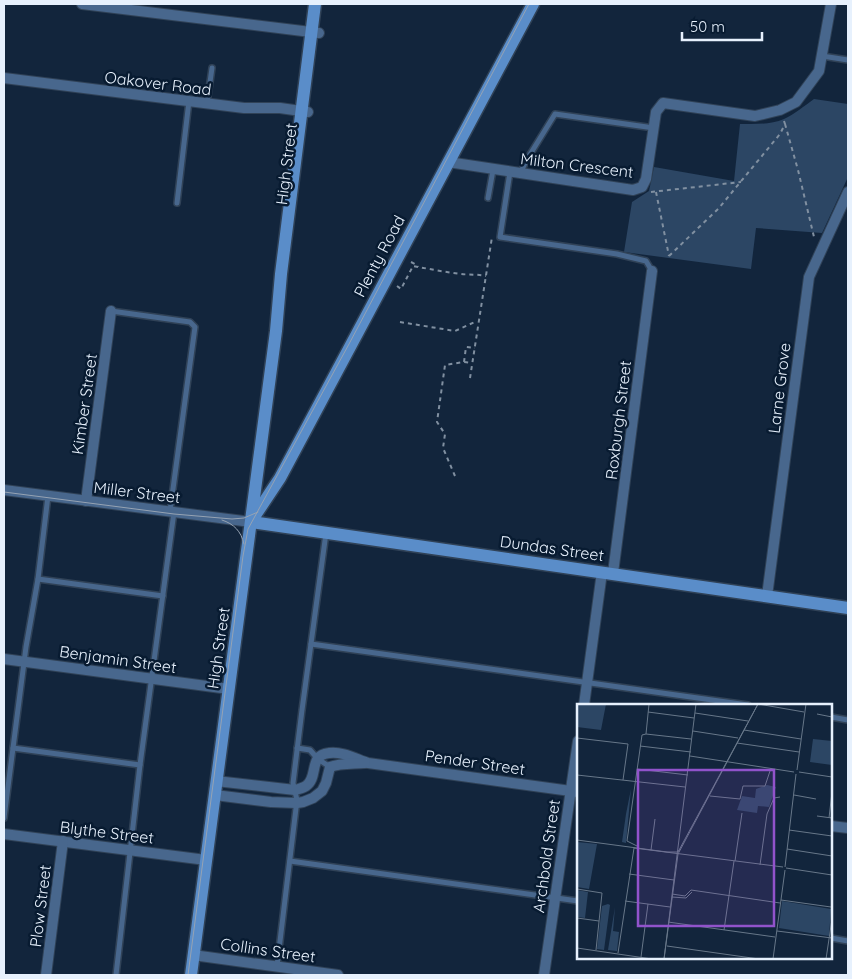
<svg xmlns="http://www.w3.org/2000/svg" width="852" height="979" font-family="Quicksand,sans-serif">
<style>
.green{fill:#2c4664}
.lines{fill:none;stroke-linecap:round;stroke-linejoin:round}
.lane-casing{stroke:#304257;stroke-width:8}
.street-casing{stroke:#304257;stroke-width:12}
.secondary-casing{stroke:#304257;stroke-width:15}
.path{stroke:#8190a1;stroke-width:2;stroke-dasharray:4 4;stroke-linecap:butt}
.lane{stroke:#48678d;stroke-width:5}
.street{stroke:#48678d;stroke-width:10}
.secondary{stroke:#5a8dc9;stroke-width:12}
.tram{stroke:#96a3b3;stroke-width:1}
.labels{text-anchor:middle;stroke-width:5;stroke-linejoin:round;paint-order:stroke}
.street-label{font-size:16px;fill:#e7f1fd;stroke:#081b31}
.inset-road{fill:none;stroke:#677789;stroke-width:1}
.view{fill:#9153cb;fill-opacity:0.15;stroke:#9153cb;stroke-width:2.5}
.inset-edge{fill:none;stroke:#e7f1fd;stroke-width:2.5}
</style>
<rect width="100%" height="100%" fill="#12253c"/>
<path class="green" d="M814,99L848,104V177L822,233L756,228L751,269L624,252L632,202L649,191L654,167L734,181L740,124C754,124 770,125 784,119C795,114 804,106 814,99Z"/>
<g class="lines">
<g class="lane-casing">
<g id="lane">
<polyline points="822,56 848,60"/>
<polyline points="207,103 212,68"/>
<polyline points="510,172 500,237 617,254 646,261 652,271"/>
<polyline points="520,174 526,161 555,114 654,128"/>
<polyline points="488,198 493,170"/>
<polyline points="177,203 189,101"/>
<polyline points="111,311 190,322 195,327 170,511"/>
<polyline points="38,579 163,596"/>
<polyline points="311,644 748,705"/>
<polyline points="831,717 848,720"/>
<polyline points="13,748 140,765 174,512"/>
<polyline points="297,748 310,750 318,759 330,767"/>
<polyline points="4,818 26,647 38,579 48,496"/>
<polyline points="290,861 578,901"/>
<polyline points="831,938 848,941"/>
<polyline points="277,966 297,800 293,783 302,710 326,533"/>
<polyline points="116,975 140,765"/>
</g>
</g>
<g class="street-casing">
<g id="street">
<polyline points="82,4 319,33"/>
<polyline points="4,78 244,108 280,108 308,112"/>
<polyline points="448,162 633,190 642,187 646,179 656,112 663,103 755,116 780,110 796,102 819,71 831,4"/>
<polyline points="4,490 251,522"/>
<polyline points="86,501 111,311"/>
<polyline points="613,573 652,271"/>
<polyline points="767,596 809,277 848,192"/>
<polyline points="4,659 229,689"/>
<polyline points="584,705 602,572"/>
<path d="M216,781L295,790C299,789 303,788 306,786C319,777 308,755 329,753C342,751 356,759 368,763L578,792"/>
<path d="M215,795L271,802L297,803L303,802L313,798L322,791L326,783L330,767C340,763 353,764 365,763"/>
<polyline points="831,826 848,828"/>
<polyline points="4,834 206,860"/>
<polyline points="193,955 338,975"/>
<polyline points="46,975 63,841"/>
<polyline points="544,975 578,741"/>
</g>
</g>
<g class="secondary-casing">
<g id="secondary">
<polyline points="252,520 280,478 533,4"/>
<polyline points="251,522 848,608"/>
<polyline points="191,975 276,331 281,274 315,4"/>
</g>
</g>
<g class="path">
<polyline points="785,124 798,170 814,237"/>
<polyline points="651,192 741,182"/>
<polyline points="656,192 669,256"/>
<polyline points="669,256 719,208 780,134 785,124 784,121"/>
<polyline points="411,262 417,265 418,267"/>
<path d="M397,286L401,289L413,266C429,269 445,272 461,274C469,275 477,274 486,276"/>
<polyline points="400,322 455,331 477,321"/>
<polyline points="464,362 466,347 475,348"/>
<polyline points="470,378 492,237"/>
<polyline points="455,476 443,448 445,434 437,422 445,365 464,362 472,363"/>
</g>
<use href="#lane" class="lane"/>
<use href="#street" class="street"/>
<use href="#secondary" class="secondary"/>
<g class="tram">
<polyline points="4,492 174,514 232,519 244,518 258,512"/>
<path d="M222,520C234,524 241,531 244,544"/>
<polyline points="188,975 243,556 248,529 349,344 529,4"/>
</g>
</g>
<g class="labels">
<g class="street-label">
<text transform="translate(158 83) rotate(7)" y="6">Oakover Road</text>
<text transform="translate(286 164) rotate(-83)" y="6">High Street</text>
<text transform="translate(577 165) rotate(7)" y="6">Milton Crescent</text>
<text transform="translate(379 256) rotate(-62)" y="6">Plenty Road</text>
<text transform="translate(779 388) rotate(-83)" y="6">Larne Grove</text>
<text transform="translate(84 404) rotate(-82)" y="6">Kimber Street</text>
<text transform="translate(618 420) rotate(-83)" y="6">Roxburgh Street</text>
<text transform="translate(137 492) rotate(7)" y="6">Miller Street</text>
<text transform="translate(552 548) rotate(8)" y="6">Dundas Street</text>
<text transform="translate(218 648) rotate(-82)" y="6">High Street</text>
<text transform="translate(118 659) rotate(8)" y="6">Benjamin Street</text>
<text transform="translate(475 762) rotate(8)" y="6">Pender Street</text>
<text transform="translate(107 832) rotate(7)" y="6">Blythe Street</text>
<text transform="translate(546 856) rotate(-82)" y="6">Archbold Street</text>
<text transform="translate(40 906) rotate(-83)" y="6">Plow Street</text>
<text transform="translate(268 950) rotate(8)" y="6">Collins Street</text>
</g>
</g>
<g transform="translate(577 704)">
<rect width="255" height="255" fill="#12253c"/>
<path d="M0,0H29L24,26L0,23ZM236,35L255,37V61L233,58ZM190,81L199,83L192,103L181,102L180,109L160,106L165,92L178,94L179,85ZM54,85L49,139L45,138L49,110ZM0,138L20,140L12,185L0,183ZM0,186L11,188L8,214L0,213ZM205,197L254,205L252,232L202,224ZM31,200L33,201L27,246L20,245L25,202ZM38,203L36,227L42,228L40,247L31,246Z" fill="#2c4664"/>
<path class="inset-road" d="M181,0L227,8M71,8L117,14M118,9L171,17M240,10L255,13M167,26L224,35M116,27L161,34M69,30L114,35M0,34L51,40L46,76M160,39L222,48M63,42L114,48M113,52L217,68M60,65L111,71M220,66L229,0M222,68L255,73M0,71L108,83M217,91L239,95M133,92L163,95L166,82H188L194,64M240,112L255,114M252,114L255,88M212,126L255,132M0,136L90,148H100L104,145M60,142L50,137L65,31L69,30L72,0M210,145L255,152M74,146L78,115M101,148L181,0M158,157L165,109M183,161L190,110L197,94L203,93M208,163L219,70M209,164L255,171M52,170L97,176M0,185L25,189L19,246M95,190L108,192L114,186L203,199M95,193L109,194L115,188M204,196L254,203M48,197L93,203M0,214L22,217M91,218L198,233M147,226L157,157M200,227L255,234M90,242L182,255M0,244L75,255M41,249L57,144L206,163M64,253L71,200M87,255L119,0M87,255L101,150L181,0M196,255L208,166M249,255L255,215"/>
<path class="view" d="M61,66H197V222H61Z"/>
<rect width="255" height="255" class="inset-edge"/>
</g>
<rect width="852" height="979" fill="none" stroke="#e7f1fd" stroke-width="10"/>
<path d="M682 32v8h80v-8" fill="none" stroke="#e7f1fd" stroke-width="2.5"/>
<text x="690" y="32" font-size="15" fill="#e7f1fd" stroke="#081b31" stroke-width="4" paint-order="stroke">50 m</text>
</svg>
